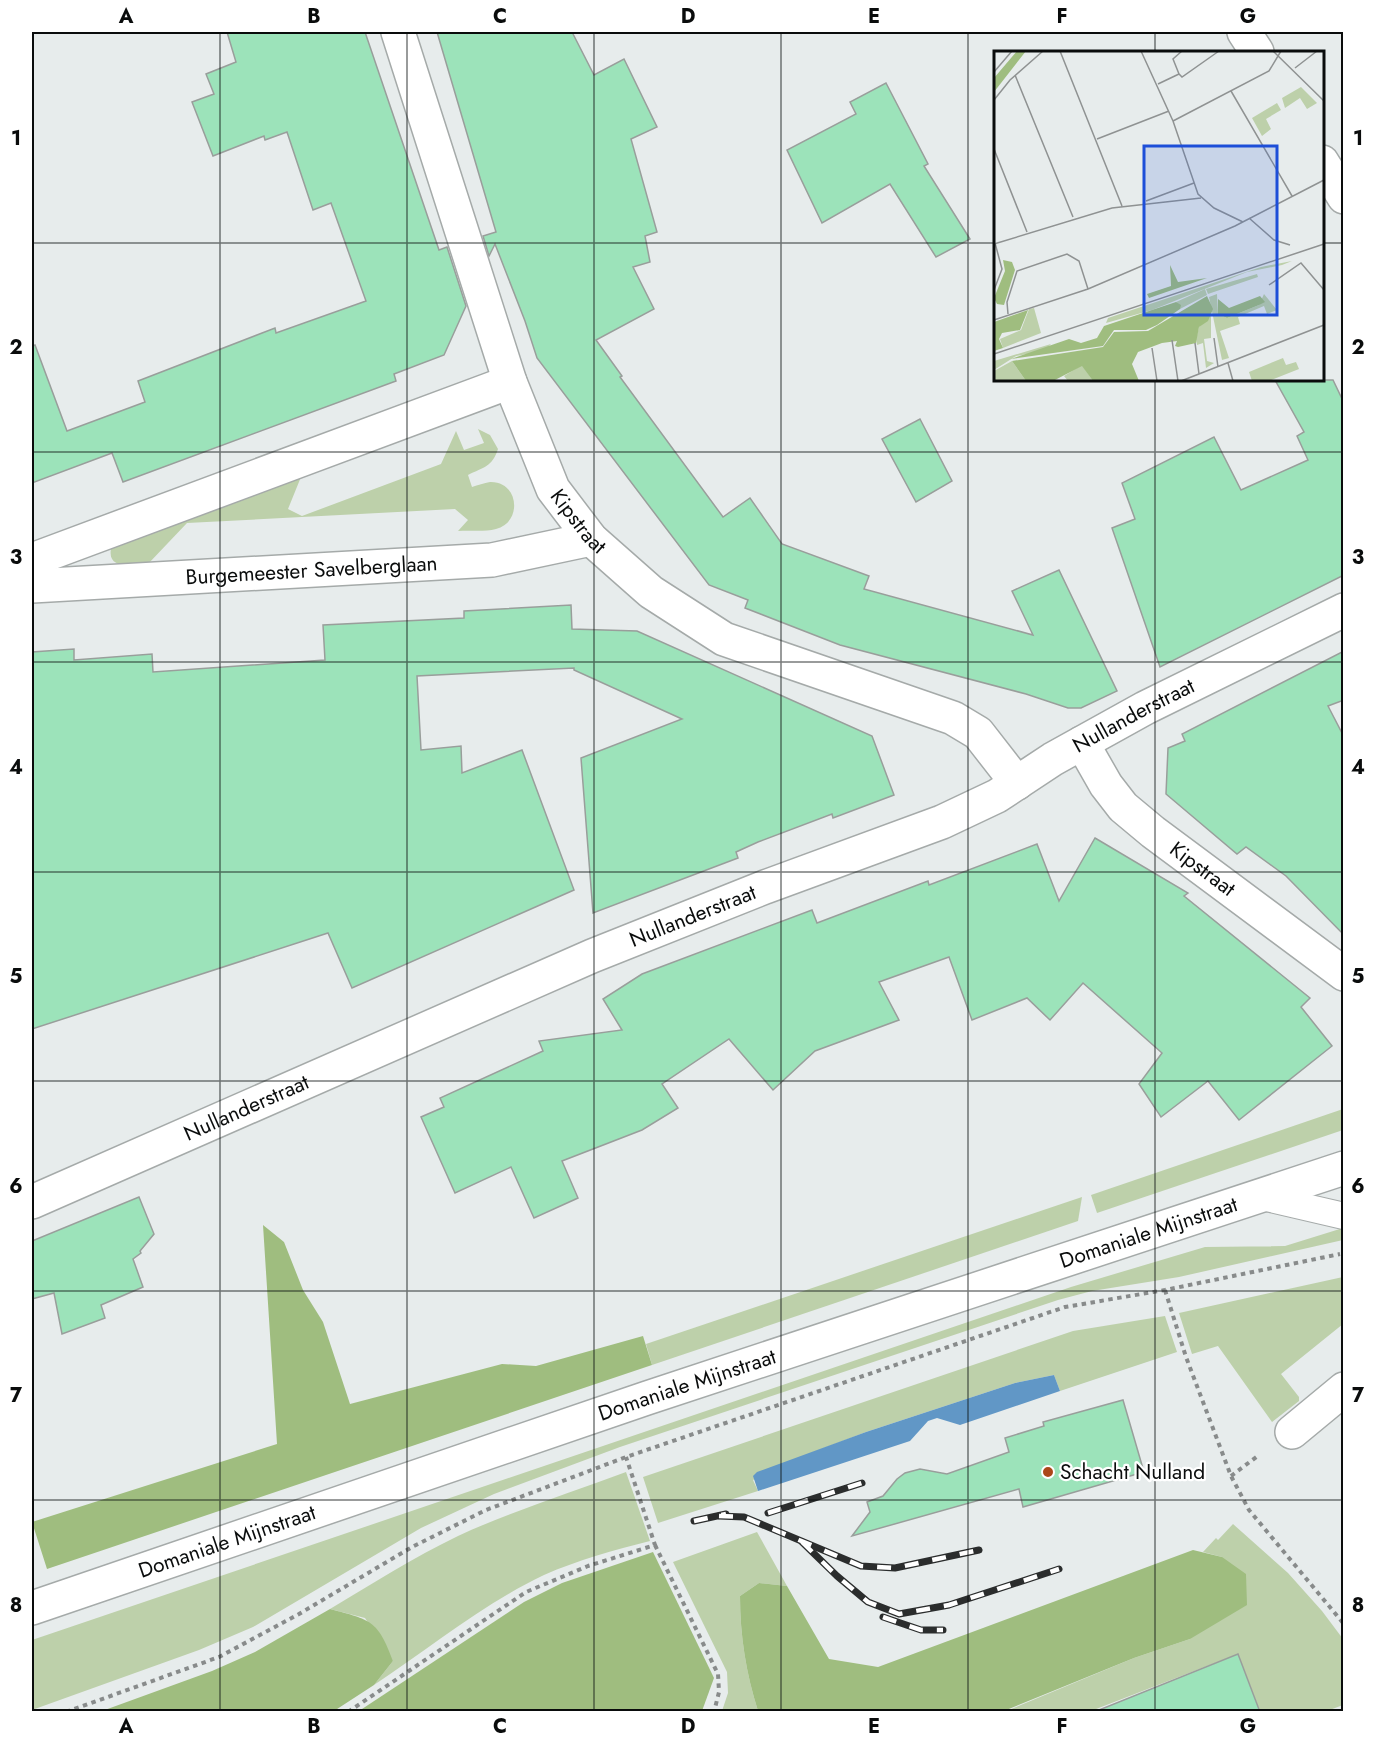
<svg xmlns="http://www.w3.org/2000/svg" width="1375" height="1743" font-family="Jost,sans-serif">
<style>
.green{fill:#bdd0aa}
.forest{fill:#9fbd7f}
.water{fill:#6197c6}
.building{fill:#9ce3ba;stroke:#999e9b;stroke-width:1.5}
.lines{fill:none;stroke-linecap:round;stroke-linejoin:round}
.lane-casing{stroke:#a5aaa9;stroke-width:28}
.street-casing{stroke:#a5aaa9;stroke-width:36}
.secondary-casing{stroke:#a5aaa9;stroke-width:36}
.path{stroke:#888b8b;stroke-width:4;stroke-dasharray:4.5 4.5;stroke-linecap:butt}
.lane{stroke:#fff;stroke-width:26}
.street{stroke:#fff;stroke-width:33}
.secondary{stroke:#fff;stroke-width:33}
.rail-casing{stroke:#2b2d2d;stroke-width:7}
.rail{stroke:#fff;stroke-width:4.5;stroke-dasharray:14;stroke-linecap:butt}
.grid{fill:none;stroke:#0a0c0c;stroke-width:1.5;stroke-opacity:0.55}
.poi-dot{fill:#ac4719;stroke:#fff;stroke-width:2}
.labels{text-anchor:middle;stroke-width:4.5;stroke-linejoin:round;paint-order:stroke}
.street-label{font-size:21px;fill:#0a0c0c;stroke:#fff}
.poi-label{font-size:21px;fill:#0a0c0c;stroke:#fff;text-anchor:start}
.inset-road{fill:none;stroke:#8f9292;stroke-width:1.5}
.view{fill:#1d4ed8;fill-opacity:0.15;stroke:#1d4ed8;stroke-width:3}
.inset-edge{fill:none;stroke:#0a0c0c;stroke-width:3}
.neatline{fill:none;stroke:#0a0c0c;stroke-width:2}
.grid-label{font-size:20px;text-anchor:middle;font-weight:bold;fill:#0a0c0c}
</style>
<rect width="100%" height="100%" fill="#e7ecec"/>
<g class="green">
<path d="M478,429L490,435L498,449C492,467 484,467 468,475L472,487C478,485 484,483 490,482C519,481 523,522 496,529C485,532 470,530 458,531L468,520L455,509L187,523L148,564C132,565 104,571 112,545L303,472L288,509L302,516L441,464L456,431L464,450L484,443Z"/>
<polygon points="1343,1109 1343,1130 1097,1213 1091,1195"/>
<polygon points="1082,1197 1078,1221 652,1365 646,1344"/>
<polygon points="1343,1228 1343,1240 1179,1277 1092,1291 1058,1300 620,1447 494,1494 421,1528 253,1627 199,1650 32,1710 32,1640 1071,1287 1205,1247 1285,1246"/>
<polygon points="1343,1277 1343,1324 1281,1374 1299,1397 1299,1401 1272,1422 1218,1346 1192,1354 1179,1313"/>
<polygon points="1165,1316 1177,1352 1060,1391 1054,1375 1015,1383 866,1432 819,1450 753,1480 758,1491 658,1523 643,1477 1073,1331"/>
<path d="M626,1472L650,1541C614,1550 578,1560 544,1575C483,1604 430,1648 374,1685L393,1661L365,1618L330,1609C372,1584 414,1557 458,1536C512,1511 570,1493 626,1472Z"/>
<polygon points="1233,1524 1288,1573 1322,1611 1343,1639 1343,1705 1327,1711 1260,1711 1238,1654 1091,1711 1004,1712 1134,1658 1190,1639 1222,1557 1203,1552 1216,1538 1218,1540"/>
<path d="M757,1532L787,1586L759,1583L740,1596C740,1636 746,1673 758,1711H722L728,1693L727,1672L673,1562Z"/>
</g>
<g class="forest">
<polygon points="263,1225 284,1242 303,1290 323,1322 350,1404 502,1364 536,1366 643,1336 652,1365 47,1569 32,1522 277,1444"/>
<path d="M1193,1550L1222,1557L1246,1574L1247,1605L1190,1639L1134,1658L1004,1711H758C746,1673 740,1636 740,1596L759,1583L787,1586L829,1659L878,1667Z"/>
<polygon points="653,1552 714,1678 702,1711 359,1711 524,1602 562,1583"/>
<path d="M330,1609C371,1620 378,1620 393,1661L374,1685L334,1711H102L212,1671L255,1652Z"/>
</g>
<polygon class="water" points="1054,1375 1060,1391 960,1425 937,1418 928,1421 910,1441 758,1491 753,1476 757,1472 866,1432 1015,1383"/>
<g class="building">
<polygon points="227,32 365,32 439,250 447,247 466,306 444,355 394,374 396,381 123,482 112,453 32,483 32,346 35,345 67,431 145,402 138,381 275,328 276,333 366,301 331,203 313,210 287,132 265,140 264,136 213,156 192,102 214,94 206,74 236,62"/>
<polygon points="437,32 572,32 594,75 624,59 657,127 631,139 657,232 645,236 650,262 633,267 654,309 596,340 622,376 620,377 723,517 750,498 782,544 869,576 864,589 1033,635 1012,591 1059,570 1117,691 1081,708 1068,708 1026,694 840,645 745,608 748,600 709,585 537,358 525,321 495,244 489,256 483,236 496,232"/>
<polygon points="886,83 928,164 924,166 970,239 936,257 890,184 822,223 787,150 856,114 850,102"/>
<polygon points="1275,380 1333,380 1344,403 1344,575 1160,667 1112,528 1135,519 1122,483 1214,437 1241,490 1308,460 1297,436 1304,432"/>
<polygon points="920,419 952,481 916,502 882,439"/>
<polygon points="571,605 572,629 637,631 872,736 894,795 833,818 832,814 758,842 736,852 738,858 593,913 581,758 682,719 574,670 574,668 417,676 421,750 461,746 462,773 522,750 574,890 352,988 328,933 32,1029 32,652 74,649 74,660 152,654 153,672 325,660 323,625 464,618 464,611"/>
<polygon points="1344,651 1344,700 1328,706 1344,737 1344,935 1286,876 1246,847 1237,854 1166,794 1168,748 1185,741 1182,734"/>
<polygon points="1095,838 1188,893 1184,896 1310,998 1301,1007 1332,1046 1239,1120 1208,1081 1161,1117 1139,1084 1162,1053 1083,983 1050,1020 1027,998 972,1020 949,957 879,982 899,1020 815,1051 773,1090 729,1039 662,1084 678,1108 642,1130 562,1161 578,1198 534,1218 511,1167 455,1193 421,1117 444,1107 440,1098 543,1051 539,1041 622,1030 603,999 642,974 812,910 817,923 928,881 929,885 1037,844 1059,901"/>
<polygon points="139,1197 154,1234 140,1251 141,1253 133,1259 143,1287 101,1305 105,1318 62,1334 54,1293 32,1299 32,1241"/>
<polygon points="1123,1400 1144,1472 1023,1507 1019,1489 852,1536 870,1512 867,1502 883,1496 897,1479 905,1473 920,1469 947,1474 1009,1452 1005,1438 1044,1426 1043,1422"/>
<polygon points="1238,1654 1260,1712 1099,1712 1099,1710"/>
</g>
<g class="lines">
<g class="lane-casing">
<polyline id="lane" points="1258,1196 1344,1216"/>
</g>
<g class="street-casing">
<g id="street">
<path id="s1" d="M398,32L510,382L553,489L591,539L651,592L724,639L953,718L978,733L1017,783"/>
<polyline points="1244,32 1257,52"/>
<polyline points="1322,162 1344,197"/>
<polyline points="32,560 510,382"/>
<path id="s2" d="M32,586L492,560L591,539"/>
<path id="s3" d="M1082,743L1106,785L1123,807L1153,832L1344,974"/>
<path id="s4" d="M32,1202L592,956L765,887L942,822L997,796L1053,759L1145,708L1344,610"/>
<polyline points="1292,1432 1344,1389"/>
</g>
</g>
<g class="secondary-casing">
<g id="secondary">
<path id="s5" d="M32,1608L647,1398L1344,1168"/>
</g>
</g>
<g class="path">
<polyline points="1165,1290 1186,1357 1231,1476 1249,1510 1344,1624"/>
<polyline points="1231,1476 1259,1455"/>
<polyline points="655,1545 718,1674 719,1692 714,1712"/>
<polyline points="66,1712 219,1657 299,1614 412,1547 486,1510 626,1457 1065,1307 1165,1290 1340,1254"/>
<polyline points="348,1712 526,1592 588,1566 655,1545 626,1457"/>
</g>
<use href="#lane" class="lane"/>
<use href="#street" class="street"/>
<use href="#secondary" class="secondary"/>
<g class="rail-casing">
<g id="rail">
<polyline points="768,1513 862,1483"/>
<polyline points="719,1516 744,1517 861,1566 895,1568 979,1550"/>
<polyline points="694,1521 726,1514"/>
<polyline points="802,1542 837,1576 868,1602 899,1614 949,1605 1059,1569"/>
<polyline points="883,1617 921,1630 943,1630"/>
</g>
</g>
<use href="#rail" class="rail"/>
</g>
<path class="grid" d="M220,32V1712M407,32V1712M594,32V1712M781,32V1712M968,32V1712M1155,32V52M32,243H996M1322,243H1344M1155,380V1712M32,452H1344M32,662H1344M32,872H1344M32,1081H1344M32,1291H1344M32,1500H1344"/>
<circle class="poi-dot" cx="1048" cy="1472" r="6"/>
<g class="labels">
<g class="street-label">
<text dy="7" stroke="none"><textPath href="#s1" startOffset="524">Kipstraat</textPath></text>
<text dy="7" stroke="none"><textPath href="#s2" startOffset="280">Burgemeester Savelberglaan</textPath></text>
<text dy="7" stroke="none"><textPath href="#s4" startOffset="1206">Nullanderstraat</textPath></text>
<text dy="7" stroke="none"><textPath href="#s3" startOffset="177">Kipstraat</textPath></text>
<text dy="7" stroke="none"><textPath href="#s4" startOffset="720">Nullanderstraat</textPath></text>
<text dy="7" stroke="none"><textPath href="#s4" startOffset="234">Nullanderstraat</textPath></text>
<text dy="7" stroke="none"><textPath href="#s5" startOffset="1178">Domaniale Mijnstraat</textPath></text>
<text dy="7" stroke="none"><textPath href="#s5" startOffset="692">Domaniale Mijnstraat</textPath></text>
<text dy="7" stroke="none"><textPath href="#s5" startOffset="206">Domaniale Mijnstraat</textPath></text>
</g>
<g class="poi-label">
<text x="1060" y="1479">Schacht Nulland</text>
</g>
</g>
<g transform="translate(994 51)">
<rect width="330" height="330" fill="#e7ecec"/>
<path d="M307,36L323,52L313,58L306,47L291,57L288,47ZM283,52L287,59L272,68L277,78L268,85L258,67ZM298,210L288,214L253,221L158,259L112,272L114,267L267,216ZM263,223L264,226L214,243L212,238ZM211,238L213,244L186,258L182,251ZM223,243L224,263L233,267L265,254L270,243L283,259L273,263L270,255L244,266L246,273L226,280L235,307L228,309L215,246ZM40,257L47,282L9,297L6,288L27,279L35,258ZM217,262V287L210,288L213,310L220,312L212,317L209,292L203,294L202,288L205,276ZM57,293L50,300L22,305L0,319V310ZM289,307L292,314L302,311L305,318L275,330H258L255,321ZM18,310L32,330H0V320ZM88,314L99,330H74L70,325Z" fill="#bdd0aa"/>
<path d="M23,0H32L0,41V27ZM9,209L18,211L21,219L10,254L3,253L0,247L11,220ZM176,214L184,231L213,227L155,247L153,243L177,235ZM213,245L219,258L214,270L205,276L202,292L184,296L181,295L183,290L168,292L144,301L138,313L145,330H99L88,315L59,330H32L18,310L109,296L120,281L154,280ZM266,245L271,251L265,254L233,267L224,263V248L235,257ZM182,251L187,254L186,258L163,274L152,279H120L109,295L17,308L75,288L87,292L103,287L110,275ZM34,259L26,279L8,282L5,288L9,297L0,300V271Z" fill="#9fbd7f"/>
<path class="inset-road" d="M66,0L128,155M147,0L179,70L204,143L220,157L249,171M279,0L330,50M301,17L323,0M0,21L18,0M185,23L179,8L188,0M21,24L79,166M164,33L185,23L188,26L225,0M237,40L298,145M0,49L16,29L49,0M179,70L275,20L287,0M103,88L175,60M0,98L33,181M152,150L200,132M255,167L280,189L296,194M0,193L118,157L207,147M275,234L307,212L330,239M0,239L8,218L1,192M14,263L13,251L23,220L73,203L85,210L94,238M0,269L94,238L241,175L330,129M220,287L224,316M178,289L184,330M201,292L205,323M158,297L163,330M0,303L330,193M234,312L239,330M187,330L330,274"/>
<path class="view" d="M150,95H283V264H150Z"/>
<rect width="330" height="330" class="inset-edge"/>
</g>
<rect width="1375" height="1743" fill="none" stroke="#ffffff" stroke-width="66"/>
<rect x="33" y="33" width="1309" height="1677" class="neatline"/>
<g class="grid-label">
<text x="126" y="23">A</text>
<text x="314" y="23">B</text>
<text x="500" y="23">C</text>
<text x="688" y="23">D</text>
<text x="874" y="23">E</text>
<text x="1062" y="23">F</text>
<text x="1248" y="23">G</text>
<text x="16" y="145">1</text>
<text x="1358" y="145">1</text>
<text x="16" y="354">2</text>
<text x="1358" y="354">2</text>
<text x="16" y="564">3</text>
<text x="1358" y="564">3</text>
<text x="16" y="774">4</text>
<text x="1358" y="774">4</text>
<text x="16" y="983">5</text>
<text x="1358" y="983">5</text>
<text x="16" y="1193">6</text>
<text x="1358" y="1193">6</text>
<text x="16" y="1402">7</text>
<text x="1358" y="1402">7</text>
<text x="16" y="1612">8</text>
<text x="1358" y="1612">8</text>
<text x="126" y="1733">A</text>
<text x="314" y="1733">B</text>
<text x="500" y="1733">C</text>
<text x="688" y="1733">D</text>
<text x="874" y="1733">E</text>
<text x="1062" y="1733">F</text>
<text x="1248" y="1733">G</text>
</g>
</svg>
